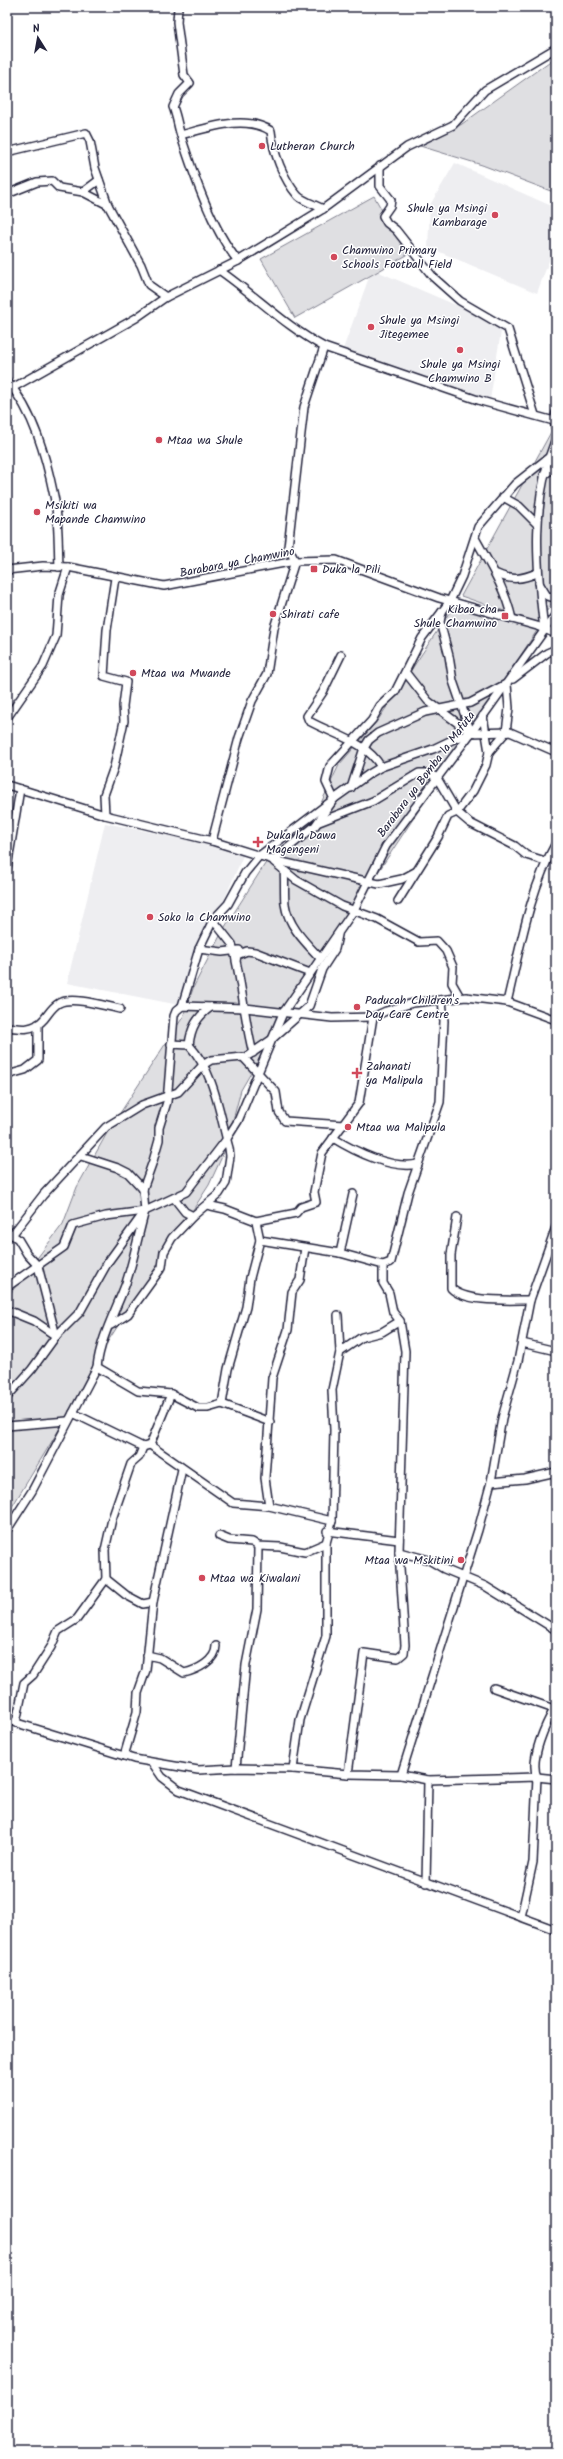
<svg xmlns="http://www.w3.org/2000/svg" width="563" height="2459" font-family="Kalam,sans-serif">
<style>
.built{fill:#eeeef1}
.green{fill:#dfdfe2;stroke:#80808e}
.lines{fill:none;stroke-linecap:round;stroke-linejoin:round}
.street-casing{stroke:#22223b;stroke-width:10}
.street{stroke:#fff;stroke-width:7}
.poi-dot{fill:#d1495b;stroke:#fff;stroke-width:1.5}
.labels{text-anchor:middle;stroke-width:3;stroke-linejoin:round;paint-order:stroke}
.poi-label{font-size:12px;fill:#22223b;stroke:#fff;text-anchor:start}
.street-label{font-size:12px;fill:#22223b;stroke:#fff}
</style>
<rect width="100%" height="100%" fill="#fff"/>
<filter id="ink" filterUnits="userSpaceOnUse"><feTurbulence type="fractalNoise" baseFrequency=".025" numOctaves="2"/><feDisplacementMap in="SourceGraphic" scale="8" xChannelSelector="R" yChannelSelector="G"/><feConvolveMatrix kernelMatrix="1 2 1 2 8 2 1 2 1" color-interpolation-filters="sRGB"/></filter>
<g filter="url(#ink)">
<g class="built">
<polygon points="455,163 556,208 556,242 537,293 428,247 430,205"/>
<polygon points="372,269 502,325 490,400 342,352"/>
<polygon points="105,823 245,851 179,1005 67,983"/>
</g>
<g class="green">
<polygon points="556,57 556,193 482,165 420,146 462,124"/>
<polygon points="374,196 407,255 295,318 261,259"/>
<polygon points="556,423 556,597 539,623 461,596"/>
<polygon points="457,601 538,629 290,1006 241,1090 225,1150 209,1185 99,1355 74,1405 7,1515 7,1298 63,1224 77,1187 107,1133 183,1017 194,986 223,930 265,864 312,822 339,765 378,720"/>
</g>
<g class="lines">
<g class="street-casing">
<g id="street">
<path d="M178,7L177,22L184,75L190,83L179,94L173,107C177,117 178,127 181,136C194,176 212,229 238,261"/>
<path d="M181,135C208,128 245,114 271,131C273,152 283,179 298,196C303,201 316,205 323,209"/>
<polyline points="7,152 86,133 90,141 95,168 108,205"/>
<polyline points="380,166 380,186 391,200 390,206 383,216 387,223 396,230 433,277 460,301 508,329 535,415"/>
<polyline points="83,192 99,180"/>
<polyline points="7,194 37,182 52,181 59,188 83,192 108,205 141,265 149,285 166,297"/>
<path d="M219,270C255,295 285,326 324,347L481,401L554,421"/>
<path d="M7,381C34,412 46,457 54,496C59,519 58,544 59,567"/>
<polyline points="7,391 136,318 166,297 238,261 323,209 407,147 453,125 485,90 556,48"/>
<polyline points="556,413 554,421 556,430"/>
<polyline points="544,475 551,470 556,471"/>
<polyline points="503,497 519,506 537,524"/>
<path d="M475,538C490,565 505,588 512,619"/>
<polyline points="7,570 43,566 68,567 164,586 295,561 336,560 439,598 537,626 556,634"/>
<path d="M497,574C512,581 522,579 537,573"/>
<polyline points="539,583 547,596 556,598"/>
<polyline points="442,612 440,622 449,656 453,681 471,733"/>
<path d="M544,629C536,564 531,500 556,438"/>
<path d="M341,655L323,692L307,716L309,721C334,735 366,741 381,767"/>
<polyline points="406,673 428,701 471,733"/>
<polyline points="513,679 547,653 556,649"/>
<polyline points="483,716 489,752"/>
<polyline points="7,718 43,666 56,636 59,595 68,567"/>
<polyline points="7,785 105,815 212,841 273,860 379,884 402,879 415,872"/>
<polyline points="351,788 364,748 369,740 378,733 425,712 470,703 504,685"/>
<polyline points="105,815 104,795 114,767 124,721 123,706 126,682 104,676 107,630 115,578"/>
<polyline points="319,822 373,801 419,773 429,773 437,778 457,812 470,823 515,846 526,855 545,861"/>
<polyline points="212,841 239,738 252,701 267,674 274,628 295,561 288,547 304,407 324,347"/>
<polyline points="273,860 315,826 334,799 369,774 381,767 433,749 454,739 471,733 510,732 556,752"/>
<polyline points="274,862 296,880 342,906 377,919 419,942 437,941 446,951 453,967 452,983 460,997"/>
<polyline points="7,868 20,789"/>
<path d="M284,870C285,881 284,893 285,904C288,926 306,943 320,958"/>
<polyline points="398,901 438,837 448,816 457,812 473,791 486,765 489,752 506,732 509,708 507,684"/>
<polyline points="213,920 232,944 236,959"/>
<polyline points="199,949 222,952 239,950"/>
<path d="M507,1002C520,949 529,891 556,843"/>
<polyline points="182,1006 199,949 213,920 228,904 245,873 259,856 334,799 326,782 330,766 372,720 380,706 395,692 422,638 450,601 462,576 478,527 515,484 548,458"/>
<path d="M7,1027C21,1029 34,1031 44,1019C49,1013 52,1007 59,1003C73,996 105,1006 120,1009"/>
<path d="M189,1045C191,1027 197,1017 211,1007"/>
<path d="M253,1053C245,1023 243,992 236,961L237,955L247,951L255,952L310,973"/>
<polyline points="249,1055 271,1040 309,1006 322,969 335,949 338,935"/>
<polyline points="7,1075 25,1070 38,1060 38,1024"/>
<path d="M333,1138C354,1151 392,1170 418,1164"/>
<polyline points="81,1156 118,1168 128,1173 143,1189"/>
<polyline points="174,1198 185,1212 193,1216"/>
<polyline points="207,1205 225,1209 256,1221 260,1240 340,1253 383,1265 383,1283 389,1293 393,1312 400,1321 405,1351 399,1552 405,1645 404,1653 398,1658 364,1653 348,1774"/>
<path d="M457,1217L451,1255V1288C465,1303 510,1300 530,1300"/>
<polyline points="256,1221 296,1213 301,1207 316,1202 314,1192 322,1153 359,1103 373,1017"/>
<polyline points="7,1231 18,1239 27,1254 38,1266 56,1336"/>
<polyline points="12,1235 43,1195 106,1127 142,1105 178,1092 203,1065 211,1060 243,1057 276,1092 279,1112 285,1121 344,1125"/>
<polyline points="340,1253 353,1194"/>
<polyline points="383,1265 391,1262 408,1193 440,1102 444,1021 442,1000"/>
<polyline points="7,1287 64,1247 73,1225 106,1216 145,1211"/>
<polyline points="7,1310 34,1321 56,1336"/>
<polyline points="338,1315 340,1352"/>
<path d="M111,1325L128,1314L162,1267L164,1252L172,1238L193,1216L219,1194L226,1183L230,1156L229,1148C219,1113 215,1073 189,1045L171,1044"/>
<polyline points="522,1343 556,1351"/>
<polyline points="97,1367 138,1391 171,1394 198,1408 208,1408 222,1404 270,1422"/>
<polyline points="7,1397 32,1369 56,1336 80,1312 108,1262 145,1211 143,1189 153,1161 159,1140 159,1128 167,1102 174,1016 176,1011 182,1006 245,1008 332,1018 373,1017 386,1011 413,1003 466,997 507,1002 556,1020"/>
<polyline points="222,1404 228,1369 246,1307 250,1278 260,1240"/>
<polyline points="73,1413 143,1447 150,1445 233,1503 269,1506 332,1521"/>
<polyline points="7,1426 67,1421"/>
<polyline points="150,1445 171,1394"/>
<polyline points="491,1482 525,1479 556,1472"/>
<polyline points="269,1506 265,1478 272,1378 288,1330 292,1292 300,1280 305,1248"/>
<path d="M7,1530L32,1491L97,1367C100,1339 116,1310 126,1283C134,1259 138,1235 145,1211L186,1192L226,1140L238,1121L283,1013L354,910L386,846L471,733L556,614"/>
<polyline points="327,1531 399,1540"/>
<polyline points="219,1536 229,1540 252,1542 258,1546 280,1547 305,1552 326,1543"/>
<polyline points="399,1552 429,1560 444,1569 485,1586 556,1630"/>
<polyline points="106,1579 126,1595 143,1604 153,1602"/>
<path d="M147,1655L160,1658L184,1673C197,1670 216,1661 216,1646"/>
<polyline points="494,1688 554,1709"/>
<polyline points="7,1720 134,1759 198,1770 236,1768 293,1769 348,1774 401,1775 428,1780 537,1777 556,1779"/>
<polyline points="16,1723 24,1683 33,1675 51,1647 58,1631 77,1619 106,1579 105,1550 112,1519 131,1464 139,1457 143,1447"/>
<polyline points="124,1756 137,1712 138,1693 146,1670 153,1602 182,1469"/>
<polyline points="153,1764 162,1777 179,1790 556,1930"/>
<polyline points="236,1768 246,1665 257,1609 258,1546"/>
<polyline points="293,1769 300,1720 326,1636 326,1543 332,1521 334,1430 332,1390 340,1352 362,1337 382,1332 400,1321"/>
<polyline points="401,1775 478,1530 491,1482 502,1418 518,1361 530,1300 556,1227"/>
<polyline points="426,1883 428,1780"/>
<path d="M521,1917L533,1862L537,1777C529,1759 546,1723 556,1706"/>
</g>
</g>
<use href="#street" class="street"/>
</g>
</g>
<g class="poi-dot">
<circle cx="262" cy="146" r="4"/>
<circle cx="495" cy="215" r="4"/>
<circle cx="334" cy="257" r="4"/>
<circle cx="371" cy="327" r="4"/>
<circle cx="460" cy="350" r="4"/>
<circle cx="159" cy="440" r="4"/>
<circle cx="37" cy="512" r="4"/>
<rect x="310" y="565" width="8" height="8" rx="2"/>
<circle cx="273" cy="614" r="4"/>
<rect x="501" y="612" width="8" height="8" rx="2"/>
<circle cx="133" cy="673" r="4"/>
<path d="M256 836h4v4h4v4h-4v4h-4v-4h-4v-4h4z"/>
<circle cx="150" cy="917" r="4"/>
<circle cx="357" cy="1007" r="4"/>
<path d="M355 1067h4v4h4v4h-4v4h-4v-4h-4v-4h4z"/>
<circle cx="348" cy="1127" r="4"/>
<circle cx="461" cy="1560" r="4"/>
<circle cx="202" cy="1578" r="4"/>
</g>
<g class="labels">
<g class="poi-label">
<text x="270" y="150">Lutheran Church</text>
<text x="487" y="212" text-anchor="end">Shule ya Msingi<tspan x="487" dy="14">Kambarage</tspan></text>
<text x="342" y="254">Chamwino Primary<tspan x="342" dy="14">Schools Football Field</tspan></text>
<text x="379" y="324">Shule ya Msingi<tspan x="379" dy="14">Jitegemee</tspan></text>
<text x="460" y="368" text-anchor="middle">Shule ya Msingi<tspan x="460" dy="14">Chamwino B</tspan></text>
<text x="167" y="444">Mtaa wa Shule</text>
<text x="45" y="509">Msikiti wa<tspan x="45" dy="14">Mapande Chamwino</tspan></text>
<text x="322" y="573">Duka la Pili</text>
<text x="497" y="613" text-anchor="end">Kibao cha<tspan x="497" dy="14">Shule Chamwino</tspan></text>
<text x="281" y="618">Shirati cafe</text>
<text x="141" y="677">Mtaa wa Mwande</text>
<text x="266" y="839">Duka la Dawa<tspan x="266" dy="14">Magengeni</tspan></text>
<text x="158" y="921">Soko la Chamwino</text>
<text x="365" y="1004">Paducah Children's<tspan x="365" dy="14">Day Care Centre</tspan></text>
<text x="366" y="1070">Zahanati<tspan x="366" dy="14">ya Malipula</tspan></text>
<text x="356" y="1131">Mtaa wa Malipula</text>
<text x="453" y="1564" text-anchor="end">Mtaa wa Mskitini</text>
<text x="210" y="1582">Mtaa wa Kiwalani</text>
</g>
<g class="street-label">
<text transform="translate(237 562) rotate(-11)" y="4">Barabara ya Chamwino</text>
<text transform="translate(426 774) rotate(-53)" y="4">Barabara ya Bomba la Mafuta</text>
</g>
</g>
<rect width="563" height="2459" fill="none" stroke="#fff" stroke-width="24"/>
<rect x="12" y="12" width="539" height="2435" fill="none" stroke="#22223b" stroke-width="1.5" filter="url(#ink)"/>
<g transform="translate(38 38) rotate(349)" stroke="#ffffff" stroke-width="3" paint-order="stroke">
<path d="M0-3L7 15L0 10L-7 15Z" fill="#22223b"/>
<text y="-6" font-size="11" font-weight="bold" text-anchor="middle" fill="#22223b">N</text>
</g>
</svg>
